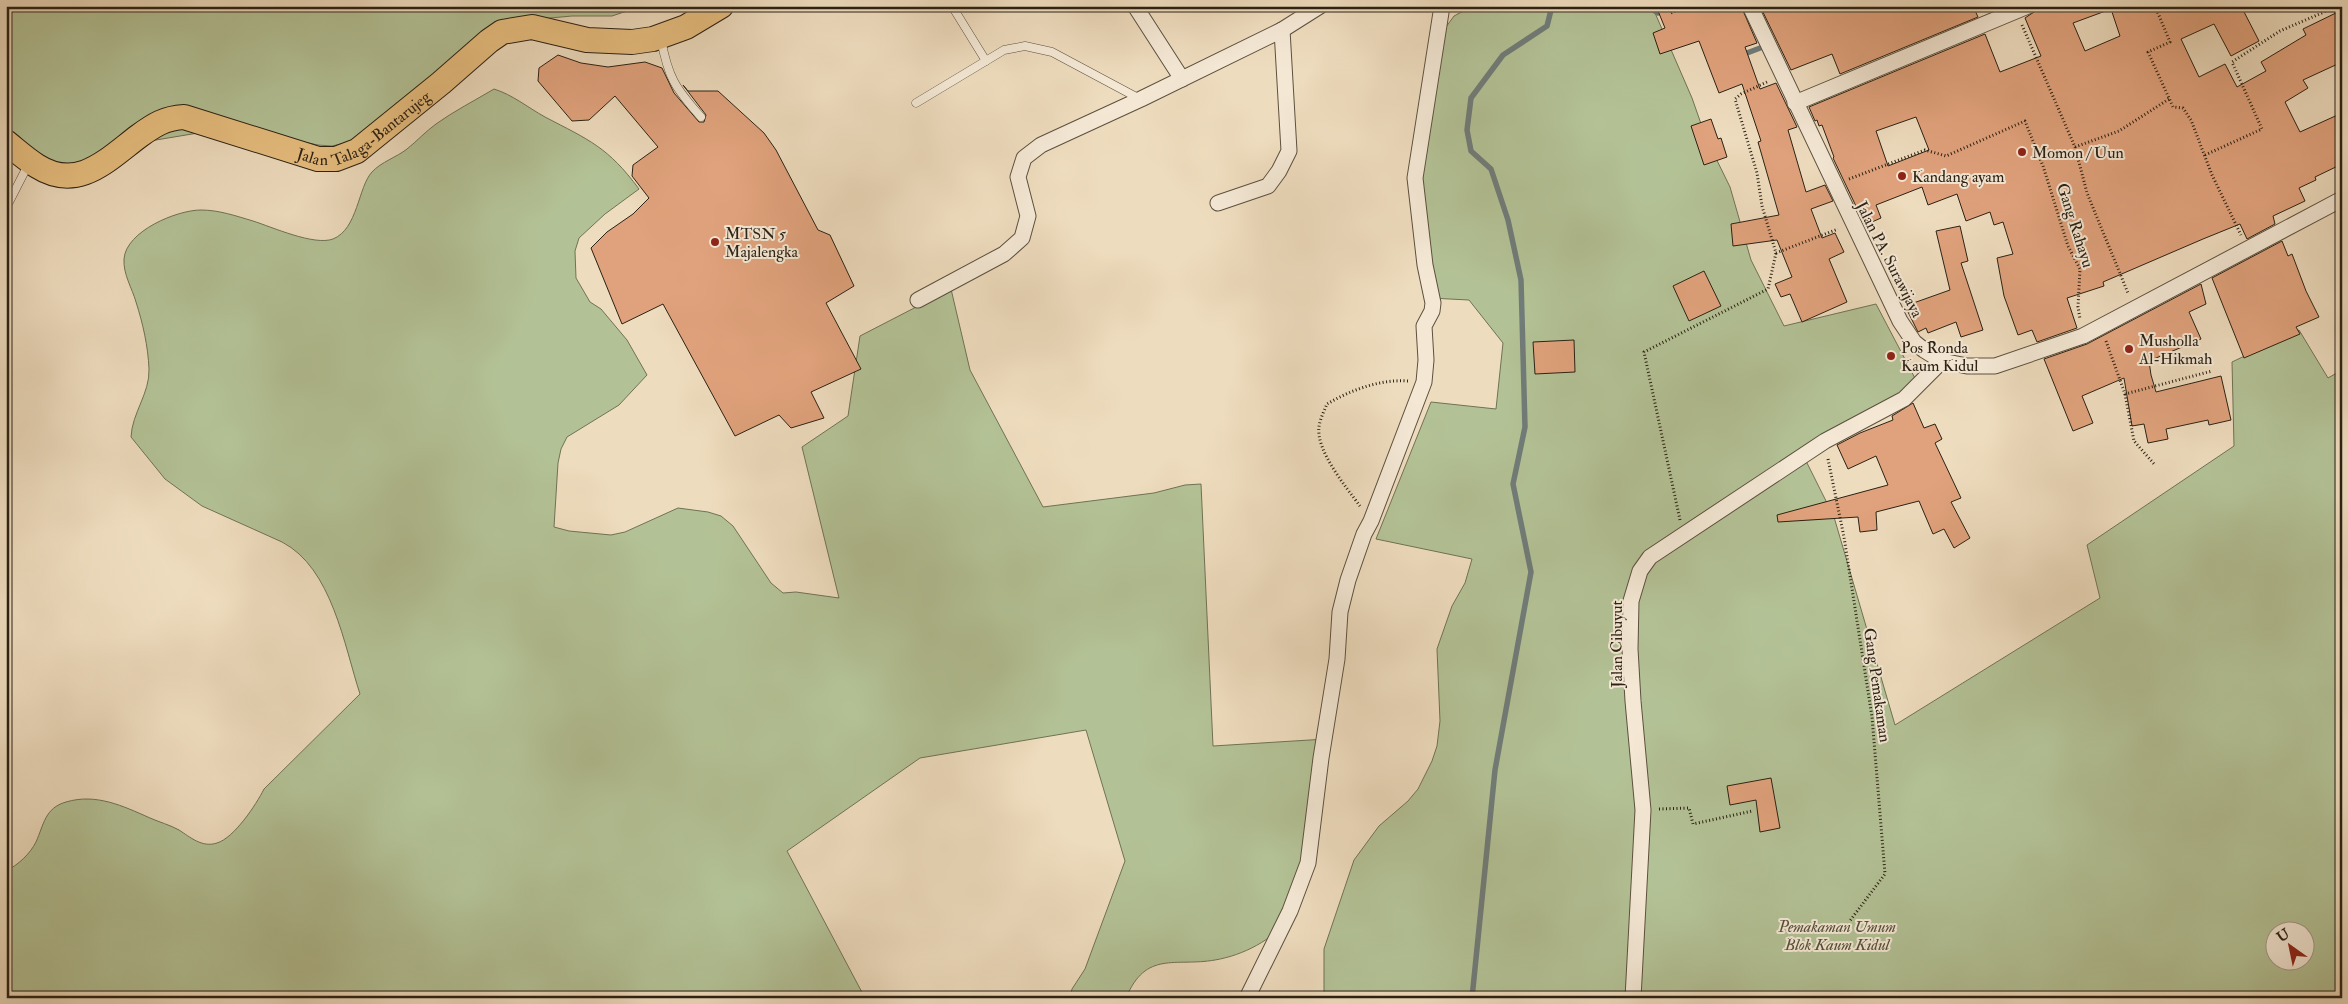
<svg xmlns="http://www.w3.org/2000/svg" width="2348" height="1004" font-family="'IM FELL Double Pica',serif">
<style>
.green{fill:#b3c296;stroke:#6f7255;fill-rule:evenodd}
.lines{fill:none;stroke-linecap:round;stroke-linejoin:round}
.stream{stroke:#707c79;stroke-width:5.5}
.building{fill:#e0a27c;stroke:#2b2114;fill-rule:evenodd}
.service-casing{stroke:#5c503e;stroke-width:9}
.minor-casing{stroke:#5c503e;stroke-width:17}
.primary-casing{stroke:#2b2114;stroke-width:26}
.path{stroke:#2b2114;stroke-width:3;stroke-dasharray:1 2.5;stroke-linecap:butt}
.service{stroke:#f4e8d5;stroke-width:8}
.minor{stroke:#f4e8d5;stroke-width:15}
.primary{stroke:#e7be7f;stroke-width:24}
.poi-dot{fill:#8f2418;stroke:#f4e8d5;stroke-width:2}
.labels{text-anchor:middle;stroke-width:4;stroke-linejoin:round;paint-order:stroke}
.street-label{font-size:16px;fill:#2b2114;stroke:#f4e8d5}
.poi-label{font-size:16px;fill:#2b2114;stroke:#f4e8d5;text-anchor:start}
.park-label{font-size:16px;font-style:italic;fill:#54513b;stroke:#f4e8d5}
</style>
<rect width="100%" height="100%" fill="#eedcbe"/>
<filter id="stains"><feTurbulence type="fractalNoise" baseFrequency=".004" numOctaves="4"/><feColorMatrix values="0 0 0 0 .2 0 0 0 0 .09 0 0 0 0 .02 0 0 0 .5 -.17"/></filter>
<radialGradient id="worn" r=".72"><stop offset=".6" stop-color="#630" stop-opacity="0"/><stop offset="1" stop-color="#630" stop-opacity=".3"/></radialGradient>
<g class="green">
<polygon points="6,6 642,6 612,16 572,16 518,21 371,137 332,146 318,145 256,132 216,130 150,141 57,172 6,146"/>
<path d="M1473,6H1652L1692,98L1706,138L1730,187L1751,260L1784,326L1876,304L1918,384L1800,449L1834,517L1895,725L2100,598L2087,545L2234,446L2232,362L2299,330L2328,378L2342,370V998H1324V949L1354,860L1379,826L1408,801L1418,789L1432,761L1437,746L1440,721L1437,649L1452,606L1465,583L1472,559L1376,539L1431,402L1496,409L1503,343L1469,300L1430,298C1429,260 1433,220 1416,185L1446,27L1454,16ZM2276,932H2306V962H2276Z"/>
<path d="M494,89C513,95 527,107 545,117C589,140 608,147 639,189L605,214L579,238L575,251L576,278L590,302L601,309L627,340L647,375L619,405L567,437L561,449L558,463L554,527L569,531L611,535L625,532L678,508L708,512L721,516L733,526L771,583L783,593L796,592L839,598L802,447L848,416L860,336L951,289L970,370L1043,507L1154,493L1185,485L1201,484L1213,746L1326,739C1317,786 1307,834 1298,881C1296,891 1296,910 1290,918C1272,940 1244,955 1215,960C1175,967 1146,950 1126,998H1070L1072,989L1085,969L1125,861L1086,730L920,758L787,851L865,998H6V871C18,865 30,854 36,842C44,824 45,808 66,802C96,793 123,806 150,818C159,822 170,825 179,830C190,837 202,848 217,843C234,838 256,805 264,789L360,694C344,645 332,568 282,542L202,506L165,479L131,437C132,413 150,393 149,369C148,346 143,324 136,302C132,288 123,274 124,259C126,231 177,210 201,210C219,210 236,216 253,221C272,227 314,246 333,239C358,229 358,187 372,172C381,162 397,157 407,149C417,141 425,132 436,124C454,111 474,101 494,89Z"/>
</g>
<g class="lines">
<g class="stream">
<polyline points="1648,6 1658,13 1666,10"/>
<polyline points="1742,51 1747,53 1768,45"/>
<polyline points="1472,998 1495,770 1531,572 1513,484 1525,427 1521,280 1508,220 1491,169 1471,151 1467,130 1471,98 1503,55 1547,26 1552,6"/>
</g>
</g>
<g class="building">
<polygon points="1656,6 1741,6 1757,43 1745,47 1760,89 1776,83 1797,127 1788,130 1806,192 1825,185 1833,201 1811,209 1822,238 1835,233 1844,252 1829,259 1847,302 1802,322 1790,294 1781,297 1775,284 1792,277 1777,240 1733,246 1731,224 1779,215 1758,142 1761,141 1742,84 1719,93 1699,41 1660,54 1653,33 1665,28"/>
<polygon points="1760,6 1973,6 1978,17 1840,74 1832,54 1791,70"/>
<path d="M2043,6H2241L2259,41L2231,56L2214,24L2181,39L2199,77L2225,64L2237,87L2266,71L2261,62L2306,35L2303,29L2342,10V62L2303,80L2308,88L2285,102L2300,132L2342,113V164L2315,177L2316,180L2299,188L2305,201L2273,216L2275,224L2247,239L2240,224L2203,239L2103,282L2104,286L2067,298L2077,328L2037,342L2032,330L2018,335L2004,296L1997,258L2013,254L2003,222L1994,225L1990,212L1966,221L1957,194L1928,205L1922,187L1876,205L1881,218L1865,225L1833,158L1834,157L1822,125L1819,126L1817,120L1815,121L1809,107L1985,34L2000,72L2041,56L2025,18ZM2111,9L2120,36L2085,51L2073,23ZM1916,117L1929,150L1888,166L1876,131Z"/>
<polygon points="558,55 581,63 608,67 645,62 662,68 674,93 699,122 704,122 706,115 683,85 688,91 718,91 764,133 776,150 818,230 830,235 854,286 826,303 861,369 811,392 824,418 791,428 779,415 735,436 663,304 622,324 591,248 607,232 633,214 649,198 632,176 633,165 658,147 615,96 589,120 572,121 538,81 539,68"/>
<polygon points="1711,119 1718,139 1721,138 1727,157 1704,165 1691,126"/>
<polygon points="1960,226 1968,261 1961,263 1983,330 1961,337 1956,322 1928,333 1926,328 1918,332 1905,306 1950,290 1936,231"/>
<polygon points="2282,241 2288,256 2292,254 2306,291 2319,317 2296,327 2300,334 2244,358 2212,278"/>
<polygon points="1704,271 1721,306 1689,321 1673,286"/>
<polygon points="2201,284 2206,304 2189,312 2201,339 2149,361 2151,375 2156,392 2221,376 2231,420 2209,425 2208,420 2166,429 2168,439 2148,443 2144,424 2132,426 2124,378 2082,396 2093,423 2073,431 2044,359 2087,344"/>
<polygon points="1574,340 1575,372 1535,374 1533,342"/>
<polygon points="1913,403 1924,428 1935,424 1942,439 1935,443 1961,498 1951,502 1970,538 1954,548 1944,529 1933,534 1919,501 1876,512 1877,530 1860,532 1858,517 1778,522 1777,515 1888,485 1876,456 1848,469 1837,445 1860,433 1893,420 1892,416"/>
<polygon points="1771,778 1780,828 1760,832 1756,800 1730,805 1727,786"/>
</g>
<g class="lines">
<g class="service-casing">
<g id="service">
<polyline points="952,6 986,61"/>
<path d="M661,39C668,77 675,88 701,117"/>
<polyline points="916,103 1004,50 1025,46 1052,52 1140,99"/>
<polyline points="6,208 29,163"/>
</g>
</g>
<g class="minor-casing">
<g id="minor">
<polyline points="1135,6 1182,79"/>
<polyline points="1750,6 1900,321 1914,342 1924,350 1942,361 1967,366 1995,366 2083,336 2342,199"/>
<polyline points="1282,30 1320,6"/>
<polyline points="1795,103 2028,6"/>
<polyline points="918,300 1004,254 1022,238 1028,216 1018,177 1024,158 1041,145 1141,99 1282,30 1289,151 1279,171 1268,186 1218,203"/>
<polyline points="1247,998 1290,911 1308,863 1321,758 1337,659 1340,612 1348,580 1364,534 1371,521 1424,382 1426,360 1424,326 1432,311 1433,303 1425,265 1415,178 1442,6"/>
<polyline points="1633,998 1643,810 1633,701 1630,649 1631,601 1640,571 1650,557 1825,441 1904,399 1942,361"/>
</g>
</g>
<g class="primary-casing">
<g id="primary">
<path id="s1" d="M6,142C16,150 26,159 37,166C78,192 107,160 139,136C154,125 165,118 184,117L318,159H336L357,151L441,83L489,41L502,32L532,27L587,40L632,42L653,39L686,27L721,6"/>
</g>
</g>
<g class="path">
<polyline points="2155,6 2170,42 2148,52 2173,107 2183,108 2191,120 2212,175 2241,235"/>
<polyline points="1671,13 1686,6"/>
<polyline points="2022,25 2075,147 2087,193 2128,293"/>
<polyline points="1767,82 1741,94 1735,99 1757,173 1762,206 1776,253 1838,229"/>
<polyline points="2075,147 2119,131 2169,99"/>
<polyline points="2205,155 2262,129 2232,62 2280,31 2338,6"/>
<polyline points="1849,179 1925,150 1946,156 2025,121 2043,166 2068,246 2080,269 2078,307 2080,319"/>
<polyline points="2106,341 2125,394 2212,371"/>
<polyline points="2125,394 2134,441 2155,465"/>
<polyline points="1828,459 1844,537 1872,717 1885,874 1849,922"/>
<path d="M1360,506C1346,487 1316,451 1319,427C1320,419 1324,411 1327,404C1351,390 1380,379 1408,381"/>
<polyline points="1680,520 1644,352 1768,289 1776,253"/>
<polyline points="1659,809 1689,808 1693,824 1752,811"/>
</g>
<use href="#service" class="service"/>
<use href="#minor" class="minor"/>
<use href="#primary" class="primary"/>
</g>
<g class="poi-dot">
<circle cx="2022" cy="152" r="5"/>
<circle cx="1902" cy="176" r="5"/>
<circle cx="715" cy="242" r="5"/>
<circle cx="2129" cy="349" r="5"/>
<circle cx="1891" cy="356" r="5"/>
</g>
<g class="labels">
<g class="street-label">
<text dy="6" stroke="none"><textPath href="#s1" startOffset="400">Jalan Talaga-Bantarujeg</textPath></text>
<text transform="translate(2076 225) rotate(72)" y="6">Gang Rahayu</text>
<text transform="translate(1890 259) rotate(63)" y="6">Jalan PA. Surawijaya</text>
<text transform="translate(1616 644) rotate(-90)" y="6">Jalan Cibuyut</text>
<text transform="translate(1878 685) rotate(82)" y="6">Gang Pemakaman</text>
</g>
<g class="poi-label">
<text x="2032" y="158">Momon / Uun</text>
<text x="1912" y="182">Kandang ayam</text>
<text x="725" y="239">MTSN 5<tspan x="725" dy="18">Majalengka</tspan></text>
<text x="2139" y="346">Musholla<tspan x="2139" dy="18">Al-Hikmah</tspan></text>
<text x="1901" y="353">Pos Ronda<tspan x="1901" dy="18">Kaum Kidul</tspan></text>
</g>
<g class="park-label">
<text x="1837" y="932">Pemakaman Umum<tspan x="1837" dy="18">Blok Kaum Kidul</tspan></text>
</g>
</g>
<rect width="2348" height="1004" fill="none" stroke="#eedcbe" stroke-width="25"/>
<rect x="8" y="8" width="2333" height="989" fill="none" stroke="#2b2114" stroke-width="2.5"/>
<rect x="12" y="12" width="2323" height="979" fill="none" stroke="#2b2114"/>
<g transform="translate(2290 946) rotate(327)"><circle r="24" fill="#f4e8d5" stroke="#a49888"/>
<path d="M0-4L9 19L0 12L-9 19Z" fill="#8f2418"/>
<text y="-8" font-size="14" font-weight="bold" text-anchor="middle" fill="#2b2114">U</text>
</g>
<rect width="100%" height="100%" filter="url(#stains)"/>
<rect width="100%" height="100%" fill="url(#worn)"/>
</svg>
